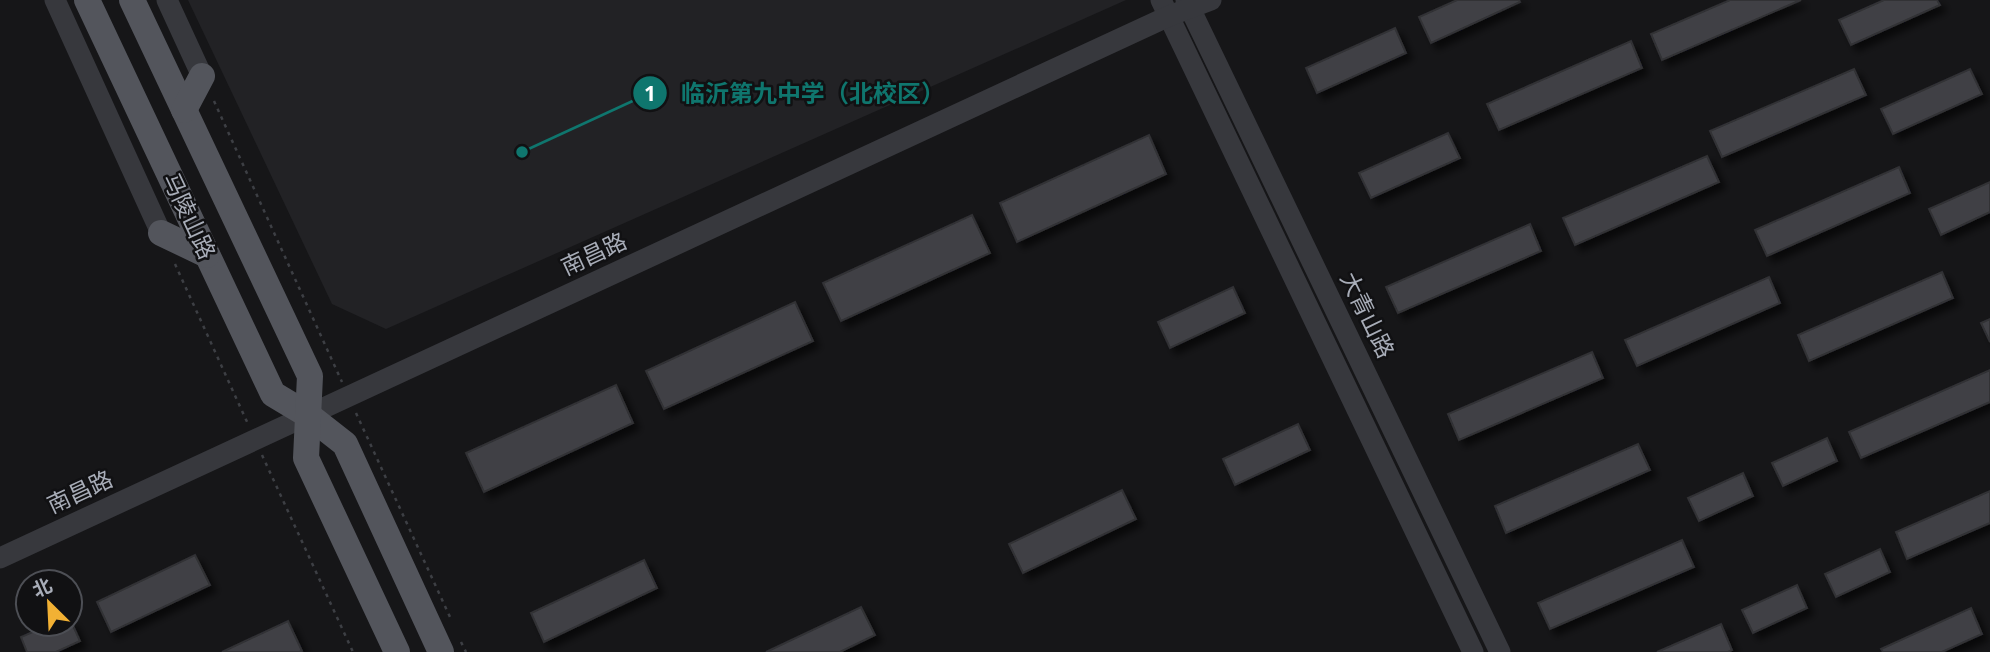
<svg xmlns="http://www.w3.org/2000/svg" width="1990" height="652" font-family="'Noto Sans','Noto Sans SC',sans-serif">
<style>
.built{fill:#222225}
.building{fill:#404145;stroke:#303034;stroke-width:2;filter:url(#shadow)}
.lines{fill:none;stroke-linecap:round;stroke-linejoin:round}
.path{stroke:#3d3f44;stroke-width:2.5;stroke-dasharray:3.5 5;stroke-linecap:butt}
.tertiary{stroke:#37383d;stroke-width:21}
.primary{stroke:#53555c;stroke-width:26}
.labels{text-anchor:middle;stroke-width:5;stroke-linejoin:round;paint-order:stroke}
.street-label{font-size:23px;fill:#a8adb8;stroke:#111113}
.leader{fill:none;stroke:#0f766e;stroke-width:2.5}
.callout-dot{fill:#0f766e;stroke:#111113;stroke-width:2.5}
.mark-label{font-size:21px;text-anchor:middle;font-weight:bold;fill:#fff}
.callout-label{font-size:24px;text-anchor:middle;font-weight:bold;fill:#0f766e;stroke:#111113;stroke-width:5;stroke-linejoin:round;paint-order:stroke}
</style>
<defs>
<filter id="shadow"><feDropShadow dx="6" dy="6" stdDeviation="3.5" flood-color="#0009"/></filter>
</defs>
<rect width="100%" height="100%" fill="#161618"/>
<polygon class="built" points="188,0 1126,0 386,329 332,304"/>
<g class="building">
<polygon points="1457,0 1519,0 1520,2 1431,43 1419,17"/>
<polygon points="1730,0 1801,0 1662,60 1651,34"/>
<polygon points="1884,0 1937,0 1940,5 1851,45 1839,20"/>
<polygon points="1395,28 1406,53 1317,93 1306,68"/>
<polygon points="1631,41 1642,68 1499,130 1487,104"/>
<polygon points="1854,69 1866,95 1722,157 1710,131"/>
<polygon points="1970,69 1982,94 1893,134 1881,109"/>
<polygon points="1448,133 1460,158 1371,198 1359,173"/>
<polygon points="1149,135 1166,174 1017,242 1000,203"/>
<polygon points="1707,156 1719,182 1575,245 1563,218"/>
<polygon points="1899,167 1910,193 1767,256 1755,230"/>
<polygon points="1990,182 1990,212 1941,235 1929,209"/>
<polygon points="972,215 990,253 841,321 823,283"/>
<polygon points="1530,224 1541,251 1398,313 1386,287"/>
<polygon points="1942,272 1953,298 1809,361 1798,335"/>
<polygon points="1769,277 1780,303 1637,366 1625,340"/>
<polygon points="1233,287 1245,313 1170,348 1158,322"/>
<polygon points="795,302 813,341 664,409 646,371"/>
<polygon points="1990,319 1990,342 1981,323"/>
<polygon points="1592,352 1603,378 1459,440 1448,414"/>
<polygon points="1990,370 1990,402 1861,458 1849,432"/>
<polygon points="616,385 633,423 484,492 466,453"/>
<polygon points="1298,424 1310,450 1235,485 1223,459"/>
<polygon points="1827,438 1837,461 1783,486 1772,463"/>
<polygon points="1638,444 1650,470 1506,533 1495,506"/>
<polygon points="1743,473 1753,496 1699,521 1688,498"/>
<polygon points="1122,490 1136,519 1023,573 1009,544"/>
<polygon points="1990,491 1990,523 1907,559 1896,532"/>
<polygon points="1682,540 1694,567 1550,629 1538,603"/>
<polygon points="1880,549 1890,572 1836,597 1825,574"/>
<polygon points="195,555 210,585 111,632 97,602"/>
<polygon points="644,560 657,588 544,642 531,613"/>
<polygon points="1797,585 1807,608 1753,633 1742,610"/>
<polygon points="861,607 875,635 840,652 766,652"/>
<polygon points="1971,608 1982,634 1942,652 1883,652 1881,649"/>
<polygon points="70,619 80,641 56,652 27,652 21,637 51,624 70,624"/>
<polygon points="288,621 302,651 299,652 222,652"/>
<polygon points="1721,624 1732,650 1728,652 1657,652"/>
</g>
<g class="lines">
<g class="path">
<polyline points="214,101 342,382"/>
<polyline points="175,264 248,424"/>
<polyline points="356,413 450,617"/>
<polyline points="262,455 353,652"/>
<polyline points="461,642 466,652"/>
</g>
<g class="tertiary">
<polyline points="55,0 161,233"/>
<polyline points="167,0 202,76"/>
<polyline points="1161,0 1473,652"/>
<polyline points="1186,0 1500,652"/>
<polyline points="0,558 1169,16 1211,0"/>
</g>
<g class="primary">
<polyline points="87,0 273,394 308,415 345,444 441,652"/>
<polyline points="132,0 310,376 306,458 397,652"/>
<polyline points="184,110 202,76"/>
<polyline points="161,233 207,255"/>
</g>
</g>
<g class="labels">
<g class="street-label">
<text transform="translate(189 216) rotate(65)" y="8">马陵山路</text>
<text transform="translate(594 254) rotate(-25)" y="8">南昌路</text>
<text transform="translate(1367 315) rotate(64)" y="8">大青山路</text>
<text transform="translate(80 492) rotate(-25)" y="8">南昌路</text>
</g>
</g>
<path class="leader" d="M522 152L650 93"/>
<g class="callout-dot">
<circle cx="522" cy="152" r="7"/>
<circle cx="650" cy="93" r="18"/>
</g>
<g class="mark-label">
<text x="650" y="101">1</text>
</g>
<g class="callout-label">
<text x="813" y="102">临沂第九中学（北校区）</text>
</g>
<g transform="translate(49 603) rotate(336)"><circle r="33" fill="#111113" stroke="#4d4f55" stroke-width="2"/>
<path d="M0-5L12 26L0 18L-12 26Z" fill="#f2b134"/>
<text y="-10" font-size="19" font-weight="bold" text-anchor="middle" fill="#a8adb8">北</text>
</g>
</svg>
